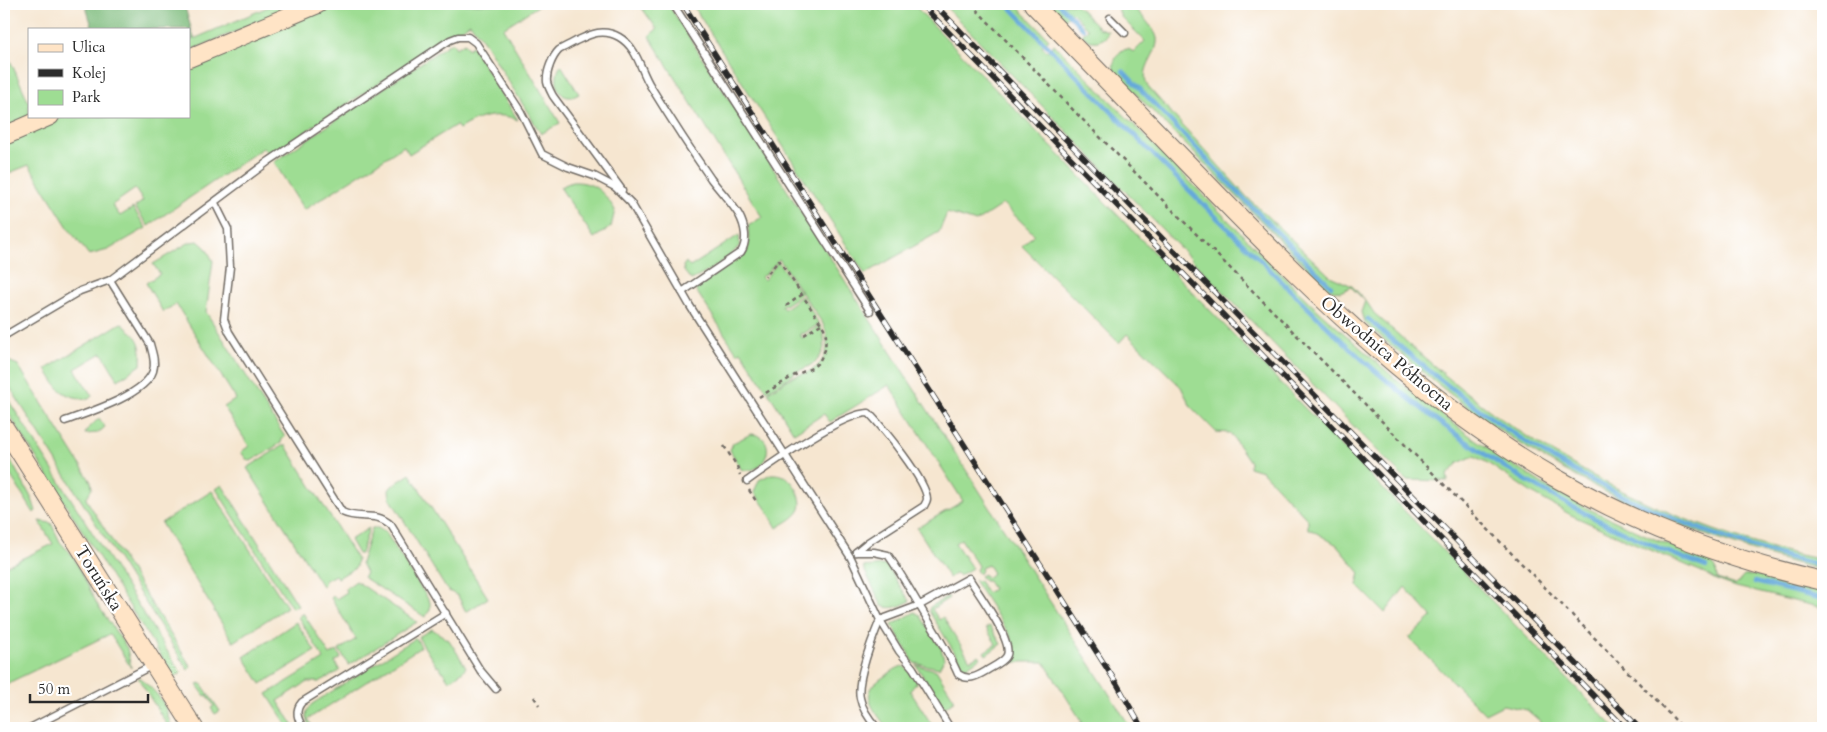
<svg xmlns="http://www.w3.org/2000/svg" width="1827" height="732" font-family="Cardo,serif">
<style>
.green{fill:#9edd93;stroke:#64845f}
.forest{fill:#7ebc7d;stroke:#547454}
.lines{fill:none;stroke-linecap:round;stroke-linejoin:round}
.stream{stroke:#65a9da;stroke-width:4.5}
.lane-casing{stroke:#726c65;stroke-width:9}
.secondary-casing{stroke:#726c65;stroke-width:20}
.path{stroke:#726c65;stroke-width:2.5;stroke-dasharray:4 4;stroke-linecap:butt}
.lane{stroke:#fff;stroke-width:6}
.secondary{stroke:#ffe4c6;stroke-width:18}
.rail-casing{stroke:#2b2b2b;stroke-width:5.5}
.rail{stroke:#fff;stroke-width:4;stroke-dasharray:11;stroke-linecap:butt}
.labels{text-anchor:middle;stroke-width:4.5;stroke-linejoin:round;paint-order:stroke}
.street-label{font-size:18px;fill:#2b2b2b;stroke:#fff}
</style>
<rect width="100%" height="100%" fill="#fff"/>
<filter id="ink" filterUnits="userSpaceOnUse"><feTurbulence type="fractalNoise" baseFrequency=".02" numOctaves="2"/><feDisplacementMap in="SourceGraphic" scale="10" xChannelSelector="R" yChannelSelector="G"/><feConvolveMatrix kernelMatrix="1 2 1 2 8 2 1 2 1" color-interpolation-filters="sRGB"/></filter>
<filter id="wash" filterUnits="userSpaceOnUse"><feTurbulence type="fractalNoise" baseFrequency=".0096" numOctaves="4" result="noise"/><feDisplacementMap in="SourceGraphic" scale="20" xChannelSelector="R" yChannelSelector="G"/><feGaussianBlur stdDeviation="1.12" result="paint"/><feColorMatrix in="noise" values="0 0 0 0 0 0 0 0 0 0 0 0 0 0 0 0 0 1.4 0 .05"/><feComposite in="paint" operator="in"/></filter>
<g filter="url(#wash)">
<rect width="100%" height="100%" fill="#f6e6d0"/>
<g class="green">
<polygon points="275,4 288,4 289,9 189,51 189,41"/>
<polygon points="330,4 541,4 503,28 560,123 541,134 485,43 470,23 270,155 263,148 148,226 135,207 143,201 135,189 112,205 120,216 133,208 146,228 108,250 89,255 71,232 29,165 4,175 4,142 65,116 189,116 189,64"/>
<path d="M639,4H668L1131,728H1072L1082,722L1044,662H1014V647L1011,637L974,580L979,581L987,593L993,589L988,581H984L980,576L984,574L986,578L993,573L988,565L981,568L982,571L979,574L976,570L978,566L961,539L955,543L972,568L959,576L956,573L949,578L917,528L963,501L889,385L830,422L824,414L794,433L768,392C777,387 785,380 795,376C800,374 805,374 810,371C828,362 831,341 823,324L779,259L764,276L763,275L761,277L764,280L778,262L801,294L785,305L784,304L781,306L784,309L802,296L819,324L803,334L802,333L800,334L802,338L820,325C832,350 818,366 794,372V374L767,391L741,351L737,353L695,289L746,253L749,245L748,226L762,217L649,36L657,29Z"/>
<polygon points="692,4 913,4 1615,728 1540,728 1540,721 1527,710 1503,705 1485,714 1409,638 1432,617 1405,587 1385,613 1357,585 1360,573 1337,545 1308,528 1308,520 1262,471 1249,467 1250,462 1230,433 1216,432 1191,407 1181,387 1127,334 1119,343 1022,246 1034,234 1003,204 976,222 947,213 939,232 865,274"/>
<polygon points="943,4 1015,4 1049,39 1042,46 1047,51 1054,44 1312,305 1398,381 1466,433 1507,461 1546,486 1589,509 1652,538 1709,560 1716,568 1717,579 1736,585 1744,576 1755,575 1823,592 1823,608 1736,587 1716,580 1700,571 1627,540 1571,515 1532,493 1486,462 1474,456 1458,463 1447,475 1448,481 1406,480"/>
<path d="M1051,4H1076L1099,28L1108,31L1106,37C1098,43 1089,43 1082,35L1088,29L1072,12L1065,19Z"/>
<path d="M1116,4H1131C1137,10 1156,30 1157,38C1159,55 1138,67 1148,87L1246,196L1330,276L1352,286L1366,301L1374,313C1412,347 1451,382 1493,413C1590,483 1705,537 1823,560V570C1730,548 1642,514 1559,467C1488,427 1425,376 1364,322L1361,312L1365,301L1351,287L1340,292L1328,289L1118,76C1110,66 1114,59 1122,50L1128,49L1134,52L1145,41L1121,17Z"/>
<path d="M452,42L456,48L464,43L468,49L472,46L518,120C497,111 477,117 459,129L456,125L409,154L404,146L304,210L274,162Z"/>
<polygon points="4,58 10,60 29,103 29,116 4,129"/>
<path d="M561,65L579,94C559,106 551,80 561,65Z"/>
<path d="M572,182C594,181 604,192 615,210L611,227L594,238L560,187Z"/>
<path d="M739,235L740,245C730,258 706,274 691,280L684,271L683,266L686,262L690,267Z"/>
<polygon points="198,241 206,248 213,261 206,312 285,437 282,439 281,443 251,461 247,460 241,452 249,446 224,407 236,399 176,304 163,312 146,283 160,274 153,264 190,242"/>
<path d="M121,323C139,338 142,341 141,365L118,380L102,353L75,369L92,396L89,399C62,397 59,391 46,369Z"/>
<polygon points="6,360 18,365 91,482 92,488 86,499 191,667 188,670 4,378 4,361"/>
<polygon points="4,393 181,673 174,677 4,406"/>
<polygon points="99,418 105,427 98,433 85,434 87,430"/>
<path d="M751,434C781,436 765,478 741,469L730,450L733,443Z"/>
<polygon points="282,446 286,446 357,559 356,567 338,578 335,575 324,581 325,583 322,586 247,468"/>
<polygon points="7,460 11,461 32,499 36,511 34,513 4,465 4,462"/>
<polygon points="410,474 488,598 466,612 458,596 447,590 390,498 389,490 392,486"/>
<path d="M771,474C776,474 781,474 786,477C795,483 805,501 799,511C794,519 784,523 777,528L767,510L754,492L759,480Z"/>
<polygon points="222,485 298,605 292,608 216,489"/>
<polygon points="212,491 287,607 233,642 161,523"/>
<polygon points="39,521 51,523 60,542 73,556 97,604 127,648 131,668 110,634 4,685 4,567 53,544"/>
<polygon points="369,528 361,554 358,554 350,540"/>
<polygon points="372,528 378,528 386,533 430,602 430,610 425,617 363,577 366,573 361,563"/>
<path d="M886,565L910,601C901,606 892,610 882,606L863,567Z"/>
<polygon points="356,581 417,622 349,665 339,650 356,639 331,598 333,596 336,599 347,592 345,589"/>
<polygon points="948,596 949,598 932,609 939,620 943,617 970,660 979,655 981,657 967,667 963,666 929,611 930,607"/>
<polygon points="915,612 920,615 941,648 944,659 939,668 914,663 892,625"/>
<polygon points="303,613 330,655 337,651 341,658 335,662 340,671 319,682 307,682 278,701 295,728 289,728 267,694 324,659 298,617"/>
<polygon points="296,622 315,651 261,684 244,657"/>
<polygon points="990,626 1001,644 986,655 984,652 996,644 986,628"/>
<polygon points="432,629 449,640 466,667 463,671 449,681 439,666 437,667 418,637"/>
<path d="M416,638L421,647L308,719L313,728H311C305,720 304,712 312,704Z"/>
<polygon points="916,665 936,670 955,700 945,707 939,703"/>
<path d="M903,666L909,670L917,682L910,691L934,728H887C875,710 857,695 882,678C889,674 895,668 903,666Z"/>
<path d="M138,678H140C150,687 161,696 166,709C168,716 169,722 173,728H169Z"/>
<polygon points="201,683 220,711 215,714 211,708 214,706 207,695 205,696 197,685"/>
</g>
<polygon class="forest" points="85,4 184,4 194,38 189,41 189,29 93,29"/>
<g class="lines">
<g class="stream">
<path d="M1007,4C1086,86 1165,168 1247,247C1286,285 1323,325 1364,361C1469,453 1576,518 1706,567"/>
<polyline points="1059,4 1083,29"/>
<polyline points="1123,71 1249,204 1331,286"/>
<path d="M1368,319C1428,372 1493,424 1562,464C1644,511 1732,545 1823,566"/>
<polyline points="1755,582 1823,599"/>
</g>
</g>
</g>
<g filter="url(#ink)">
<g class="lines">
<g class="lane-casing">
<g id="lane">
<polyline points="673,4 870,311"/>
<polyline points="1110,18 1125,33"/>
<path d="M622,190L553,96C551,92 548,87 547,82C546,72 552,57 559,50C564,47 571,44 576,41C591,34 603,28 619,37C638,48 640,70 651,87C670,118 690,149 711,179C720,191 732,203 739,215C745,226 748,241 741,252L682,292"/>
<path d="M215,203L228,229L230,267L224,319L229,332L342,512C360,521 374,510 391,525L480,670L496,689"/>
<path d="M4,336L80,291L110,280L269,161L450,40L458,37H468L476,43L521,112L542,154L568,167L594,176L615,187L631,203L690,306L851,558L880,620C873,637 856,681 860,698C862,709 870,720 877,728"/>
<path d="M65,421C87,413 145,395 153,371C156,362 152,352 150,344L110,280"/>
<path d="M747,481C771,464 843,412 869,413C882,427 927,481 927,499C927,501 925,504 924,506L868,542L856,552"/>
<path d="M856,552H874L888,555C902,575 913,595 925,615C937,635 949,653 958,674C968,681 976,677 986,671C992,667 1002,663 1006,657C1016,643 977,592 969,578L920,605L880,620L899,651L913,668L950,728"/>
<polyline points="30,728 153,665"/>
<path d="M303,728C298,719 294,711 302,702L446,613"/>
</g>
</g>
<g class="secondary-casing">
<g id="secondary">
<path d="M1033,4C1094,67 1156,131 1217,194C1319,299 1426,404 1554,477C1638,525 1728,560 1823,581"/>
<polyline points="189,58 318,4"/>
<polyline points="4,136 50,116"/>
<polyline points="4,427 194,728"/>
</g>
</g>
<g class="path">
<polyline points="971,4 1080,117 1361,400 1683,728"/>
<polyline points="786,306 803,294"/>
<polyline points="804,335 821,324"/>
<polyline points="759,397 795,375 812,368 819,362 825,350 826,336 824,328 779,260 765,277"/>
<polyline points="724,446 737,466 740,475"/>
<polyline points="749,490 756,501"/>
<polyline points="534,697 539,705"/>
</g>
<use href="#lane" class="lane"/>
<use href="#secondary" class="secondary"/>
<g class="rail-casing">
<g id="rail">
<polyline points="683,4 1117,684 1142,728"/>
<polyline points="921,4 1625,728"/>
<polyline points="934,4 1639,728"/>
</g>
</g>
<use href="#rail" class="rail"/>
</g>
</g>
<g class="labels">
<g class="street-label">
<text transform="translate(1387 353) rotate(40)" y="6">Obwodnica Północna</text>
<text transform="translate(99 578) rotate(58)" y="6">Toruńska</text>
</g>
</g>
<rect width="1827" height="732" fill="none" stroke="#fff" stroke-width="20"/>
<rect x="28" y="28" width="162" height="90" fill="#ffffff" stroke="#aaaaaa"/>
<rect x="38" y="44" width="25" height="8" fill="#ffe4c6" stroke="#aaaaaa"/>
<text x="72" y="52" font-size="15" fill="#2b2b2b">Ulica</text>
<rect x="38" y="69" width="25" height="8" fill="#2b2b2b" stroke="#aaaaaa"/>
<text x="72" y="78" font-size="15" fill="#2b2b2b">Kolej</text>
<rect x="38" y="90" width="25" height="15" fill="#9edd93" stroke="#aaaaaa"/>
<text x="72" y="102" font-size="15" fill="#2b2b2b">Park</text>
<path d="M30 694v8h118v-8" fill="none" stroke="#2b2b2b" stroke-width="2.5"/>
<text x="38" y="694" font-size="15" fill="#2b2b2b" stroke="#ffffff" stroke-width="4" paint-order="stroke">50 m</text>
</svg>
